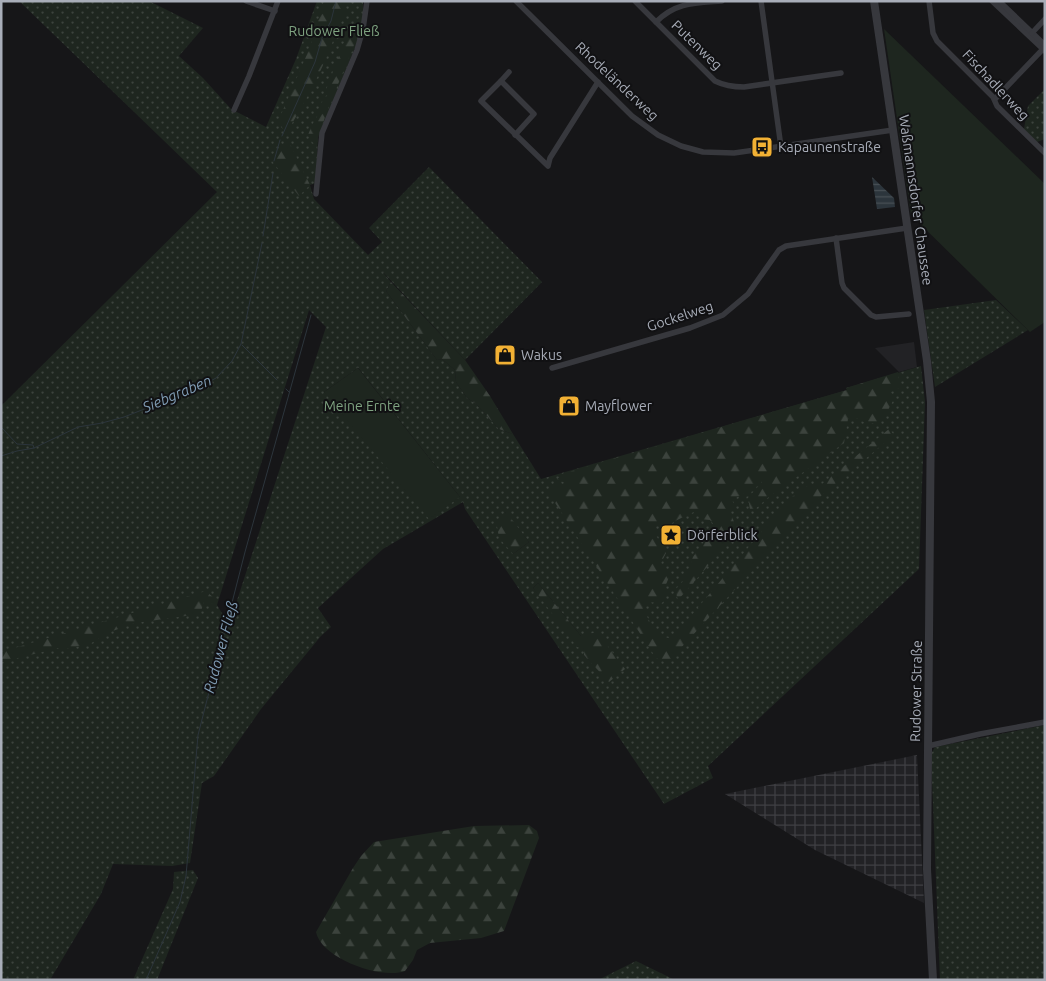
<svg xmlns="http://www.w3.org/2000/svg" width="1046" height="981" font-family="Ubuntu,sans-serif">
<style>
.built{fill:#222225}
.industrial{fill:url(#industrial-grid)}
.grass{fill:url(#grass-dots);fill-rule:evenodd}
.forest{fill:url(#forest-firs)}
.garden{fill:#1e261f}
.water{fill:url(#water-rules)}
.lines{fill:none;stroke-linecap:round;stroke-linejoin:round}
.stream{stroke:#2c353c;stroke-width:1}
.minor{stroke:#37383d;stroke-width:5.5}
.tertiary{stroke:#37383d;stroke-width:8}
.labels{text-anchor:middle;stroke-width:4;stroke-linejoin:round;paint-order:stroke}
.park-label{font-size:14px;fill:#7fa381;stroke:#111113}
.street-label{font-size:14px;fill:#a8adb8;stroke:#111113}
.poi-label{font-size:14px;fill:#a8adb8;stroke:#111113;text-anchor:start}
.water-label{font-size:15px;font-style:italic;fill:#7f9bb3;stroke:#111113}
</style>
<defs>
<pattern id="industrial-grid" width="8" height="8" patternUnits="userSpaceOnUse" patternTransform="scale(1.25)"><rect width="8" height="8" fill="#222225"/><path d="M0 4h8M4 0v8" fill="none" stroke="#3f3f43"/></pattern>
<pattern id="grass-dots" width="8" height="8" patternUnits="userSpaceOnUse" patternTransform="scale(1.25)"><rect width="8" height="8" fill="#1e261f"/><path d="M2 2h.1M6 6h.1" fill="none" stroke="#3c433d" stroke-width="1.8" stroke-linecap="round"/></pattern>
<pattern id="forest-firs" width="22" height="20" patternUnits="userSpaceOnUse" patternTransform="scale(1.25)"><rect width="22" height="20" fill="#1e261f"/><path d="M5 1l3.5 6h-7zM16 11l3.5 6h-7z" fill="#3c433d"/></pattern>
<pattern id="water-rules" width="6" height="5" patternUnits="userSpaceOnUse" patternTransform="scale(1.25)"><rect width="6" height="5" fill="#2c353c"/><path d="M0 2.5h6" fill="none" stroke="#485056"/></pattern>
</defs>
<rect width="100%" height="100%" fill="#161618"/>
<polygon class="built" points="914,342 917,367 899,372 875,348"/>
<polygon class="industrial" points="917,755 924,903 815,850 725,794"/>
<g class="grass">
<path d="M19,1H149L203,28L179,56L203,78L231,109L266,127L296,59L317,1H363V23L359,38L318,137L316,183L310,185L314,199L368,255L382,242L369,228L429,167L542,282L465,360L381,270L391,282L386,291L437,360L442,359L455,370L456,382L467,398L475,403L499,429L513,434L541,479L847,390L846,388L921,366L925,402L919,569L708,766L713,778L664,804L465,509L463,502L383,549L318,608L331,627L321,636L261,709L214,776L202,783L190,863L172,866L113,864L101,894L50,980H1V406L217,192ZM309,310L326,327L229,625L217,605ZM356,365L460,497L324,392L358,368ZM505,512L529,542L513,554ZM538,583L581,636L610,681L584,655V649L533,588Z"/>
<polygon points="1045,89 1045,139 1037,142 1024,129 1028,106"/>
<polygon points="996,300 1028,330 935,387 924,310"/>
<polygon points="1045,725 1045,980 940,980 931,754 935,747"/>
<polygon points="193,870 198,878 157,980 133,980 173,889 174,872"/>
<polygon points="636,961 675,980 598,980"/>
</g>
<g class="forest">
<path d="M324,1H345L347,14C336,27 334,41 327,56C316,82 302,107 287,132L277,124L310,47Z"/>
<polygon points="360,31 329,106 318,137 318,142 313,143 308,135 312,125 319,113 320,105 327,94 327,87 347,35"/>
<polygon points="289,142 310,185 299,196 269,157"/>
<polygon points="391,282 465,360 490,396 513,434 499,429 475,403 467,398 456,382 455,370 442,359 437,360 386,291"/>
<path d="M898,372L900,388L890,392L895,397C883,419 879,433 853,416L848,419L844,443L770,496L753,511L750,510L749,503L746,500L762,482L760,480L747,492L732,500L734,504L730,511L734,522L730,541L678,600L675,590L685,579L693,557L715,526L710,520L700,519L696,511L675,521L663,530L660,524L655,525L652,528L666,553L661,563L670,575L664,589L666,598L662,603L647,602L643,609L657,635L672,639L688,624L691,616L789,499L809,485L822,484L889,429L894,435L823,494L667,663L656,658L550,495L552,487L567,484L557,479L572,471L847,390L846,388Z"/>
<polygon points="506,512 529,542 513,554 499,538 497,526"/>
<polygon points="538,583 581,636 597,632 625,669 609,682 584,655 584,649 577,647 533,588"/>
<polygon points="206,591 215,599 217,605 204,602 200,614 135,623 107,633 90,644 66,649 58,648 2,662 1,652"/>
<path d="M529,825L537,831L539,838L504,931L481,938L430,943L417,950L413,960L405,971C381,980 321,958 316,932L353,868L361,856L374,842L474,826Z"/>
</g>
<g class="garden">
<polygon points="884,29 1045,184 1045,322 1030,332 911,215"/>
<polygon points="358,368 460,497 429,519 324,392"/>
</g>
<polygon class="water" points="872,177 894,198 895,207 877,209"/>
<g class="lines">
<g class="stream">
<polyline points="282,136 315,62 322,38 331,21 336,1"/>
<polyline points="274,161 280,140"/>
<polyline points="263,236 273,173"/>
<polyline points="242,345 277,380"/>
<polyline points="286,389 289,392"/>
<polyline points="1,427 17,444 33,445 34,448"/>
<polyline points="1,456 17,451 34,448 78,427 102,423 124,417 198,388 216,378 232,361 241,344 262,243"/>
<polyline points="146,980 180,902 186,876 198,735 245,552 311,315"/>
</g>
<g class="minor">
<polyline points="246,1 275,11"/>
<polyline points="516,1 632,116 658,135 681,146 703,152 734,153 893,130"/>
<path d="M635,1L715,81C725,86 733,87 744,87L841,73"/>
<polyline points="761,1 781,147"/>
<polyline points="929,1 933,33 937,41 993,97 997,106 1045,153"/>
<polyline points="992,1 1045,51"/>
<polyline points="999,1 1045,45"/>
<path d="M656,22C676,2 695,3 722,1"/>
<polyline points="1032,33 1045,19"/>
<polyline points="501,81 509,72"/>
<polyline points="995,99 1043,49"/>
<polyline points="234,110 249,76 278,1"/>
<polyline points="515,135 534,114 501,81 481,101 548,166 550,158 598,82"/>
<polyline points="316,194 322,133 357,50 363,29 367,1"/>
<polyline points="836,238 842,283 844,288 871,315 876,317 909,314"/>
<polyline points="552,368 690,328 723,315 748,294 779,250 786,246 907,228"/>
<polyline points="928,746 980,734 1045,722"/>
</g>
<polyline class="tertiary" points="874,1 927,361 931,402 927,869 933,980"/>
</g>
<defs>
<g id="bus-square" transform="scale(1.125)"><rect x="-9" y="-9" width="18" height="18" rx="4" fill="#f2b134" stroke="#111113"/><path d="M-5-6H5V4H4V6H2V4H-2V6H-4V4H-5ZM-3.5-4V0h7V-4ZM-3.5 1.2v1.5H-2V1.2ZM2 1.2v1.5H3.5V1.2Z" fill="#111"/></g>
<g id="shop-square" transform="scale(1.125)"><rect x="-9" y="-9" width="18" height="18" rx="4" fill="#f2b134" stroke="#111113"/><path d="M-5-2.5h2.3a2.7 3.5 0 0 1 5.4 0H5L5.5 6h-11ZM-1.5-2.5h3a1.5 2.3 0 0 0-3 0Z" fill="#111"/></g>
<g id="sight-square" transform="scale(1.125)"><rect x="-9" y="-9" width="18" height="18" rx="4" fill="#f2b134" stroke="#111113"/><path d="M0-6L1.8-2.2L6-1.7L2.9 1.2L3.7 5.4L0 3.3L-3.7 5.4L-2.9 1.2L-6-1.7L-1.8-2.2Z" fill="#111"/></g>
</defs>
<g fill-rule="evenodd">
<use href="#bus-square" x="762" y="147"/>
<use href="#shop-square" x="505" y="355"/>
<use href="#shop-square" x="569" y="406"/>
<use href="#sight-square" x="671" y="535"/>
</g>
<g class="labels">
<g class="park-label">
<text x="334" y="36">Rudower Fließ</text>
<text x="362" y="411">Meine Ernte</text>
</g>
<g class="street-label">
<text transform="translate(697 45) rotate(44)" y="5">Putenweg</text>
<text transform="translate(617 81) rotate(43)" y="5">Rhodeländerweg</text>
<text transform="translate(996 85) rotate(47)" y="5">Fischadlerweg</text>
<text transform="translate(916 200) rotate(82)" y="5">Waßmannsdorfer Chaussee</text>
<text transform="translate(680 316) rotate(-18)" y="5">Gockelweg</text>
<text transform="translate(916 691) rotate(-89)" y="5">Rudower Straße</text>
</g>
<g class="poi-label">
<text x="778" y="152">Kapaunenstraße</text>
<text x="521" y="360">Wakus</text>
<text x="585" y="411">Mayflower</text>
<text x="687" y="540">Dörferblick</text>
</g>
<g class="water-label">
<text transform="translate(177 394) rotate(-23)" y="5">Siebgraben</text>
<text transform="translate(221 647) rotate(-75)" y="5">Rudower Fließ</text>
</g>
</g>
<rect width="1046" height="981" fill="none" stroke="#a8adb8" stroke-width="5"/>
</svg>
